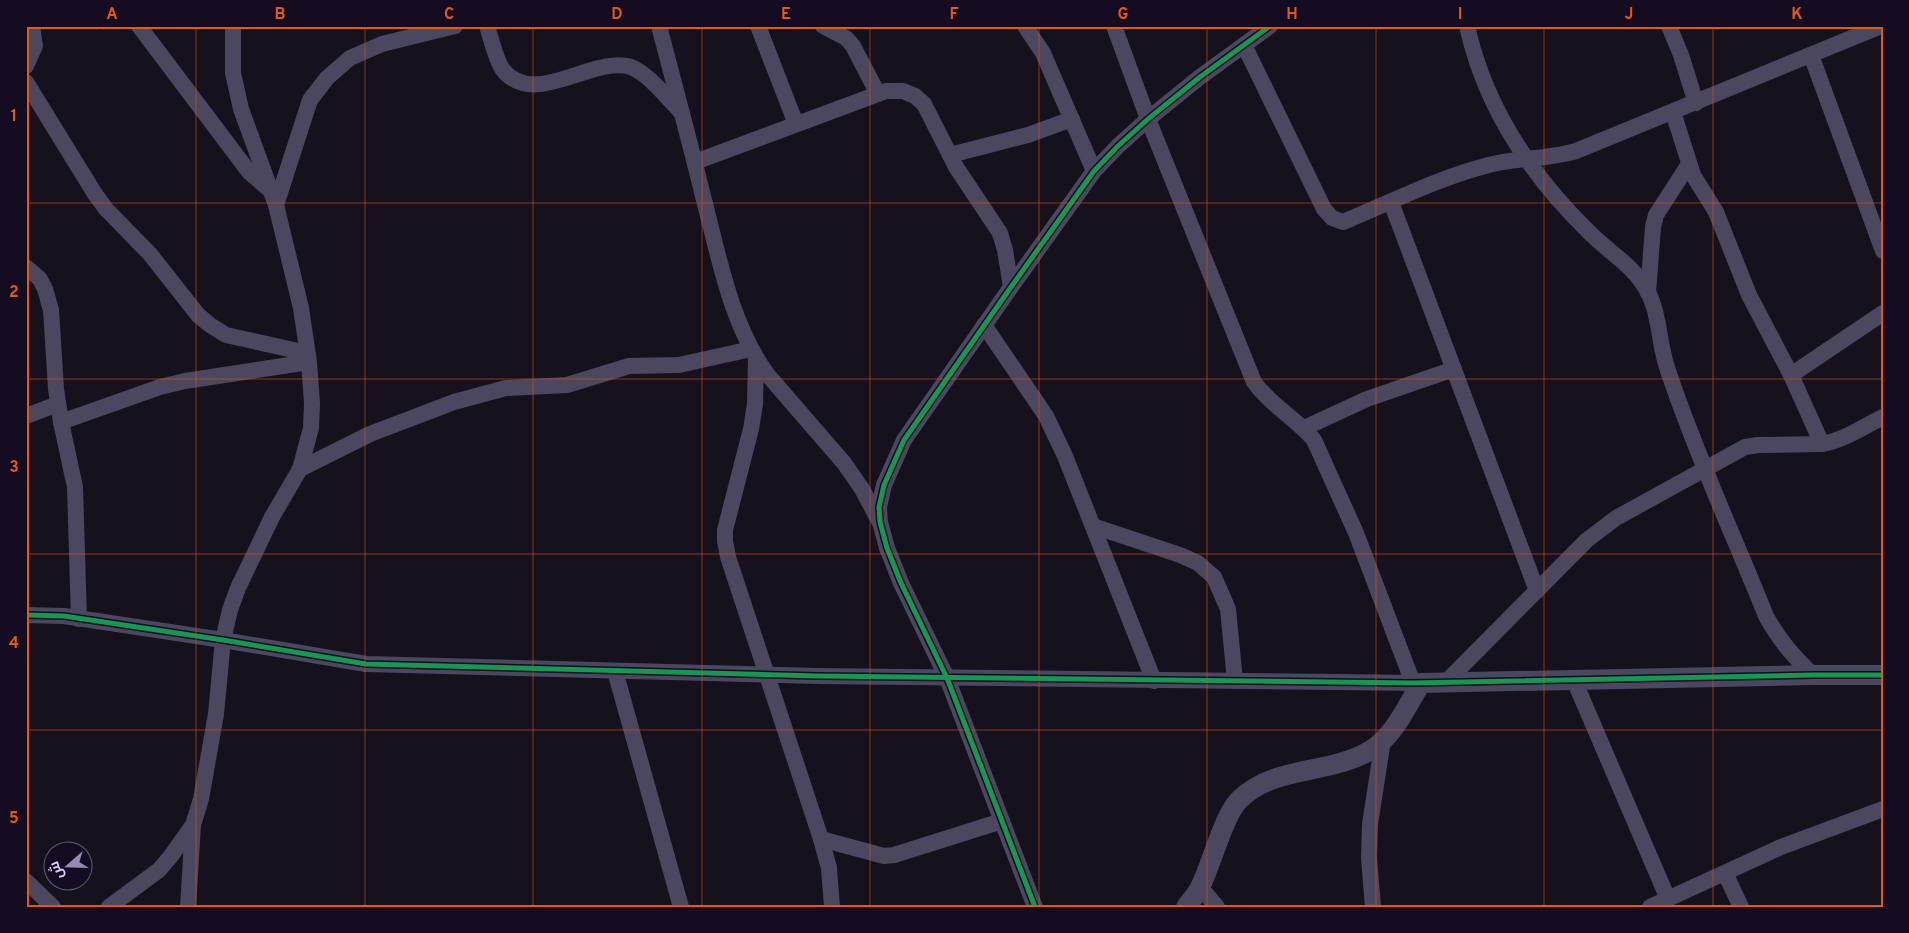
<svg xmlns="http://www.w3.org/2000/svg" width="1909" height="933" font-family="Overpass,Cairo,sans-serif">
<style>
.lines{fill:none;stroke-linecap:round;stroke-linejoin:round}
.minor{stroke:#4b475e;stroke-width:16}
.tertiary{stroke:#4b475e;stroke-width:20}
.cycleway-casing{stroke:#140d22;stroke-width:8}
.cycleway{stroke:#139951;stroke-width:5}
.grid{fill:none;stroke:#e8590c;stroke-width:1;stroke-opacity:0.55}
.neatline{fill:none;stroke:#e8590c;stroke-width:2}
.grid-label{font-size:16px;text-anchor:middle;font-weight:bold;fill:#e8590c}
</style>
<rect width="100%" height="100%" fill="#15121d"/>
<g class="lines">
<g class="minor">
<polyline points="139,26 249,172 271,191"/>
<path d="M487,26C491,38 496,61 503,70C534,109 593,55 631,67C649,74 668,99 682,113"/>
<path d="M659,26C674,83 689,139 703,196C719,257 730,322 767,374L844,463L862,489L879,521"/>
<polyline points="758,26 796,124"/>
<polyline points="823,26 846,38 853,46 878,94"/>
<polyline points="1025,26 1043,53 1094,171"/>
<path d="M1114,26L1148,119L1254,382C1270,405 1296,418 1314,440L1356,533L1413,683"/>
<path d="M1467,26C1485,107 1532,177 1591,234C1608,251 1630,264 1643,284C1657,303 1658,329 1663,352C1665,363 1669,374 1673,385C1700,463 1735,539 1766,616C1779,640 1793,656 1813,675"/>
<polyline points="1669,26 1681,55 1696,103"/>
<path d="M1244,45L1324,209L1332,218L1343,222C1389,203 1436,179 1485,166C1515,157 1546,160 1576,151L1881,26"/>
<polyline points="1811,55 1883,251"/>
<polyline points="26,66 35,46 32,26"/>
<polyline points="26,82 95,194 106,209 150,254 198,315 210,325 226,335 307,353"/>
<polyline points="1673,112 1693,175 1716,212 1749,295 1791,375 1822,444"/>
<polyline points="950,155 1028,135 1072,119"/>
<polyline points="695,162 886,91 903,91 915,96 924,104 956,167 1000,233 1005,250 1011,287"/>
<polyline points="1391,202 1537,591"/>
<polyline points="276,205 310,100 327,78 350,58 382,44 455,26"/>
<polyline points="26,267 40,279 45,289 51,310 56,389 61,422 75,487 79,619"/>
<polyline points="1648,293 1653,227 1656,215 1689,164"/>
<polyline points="984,325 1046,416 1065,456 1154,681"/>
<polyline points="756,358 755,404 751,429 725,530 725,541 728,557 821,839 829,868 832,907"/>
<polyline points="1791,375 1883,313"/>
<polyline points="26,416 58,404"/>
<polyline points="61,422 160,387 185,381 309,362"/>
<polyline points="1304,428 1367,399 1454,369"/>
<polyline points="300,469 370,434 454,402 506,388 567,385 629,366 679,365 751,349"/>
<polyline points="1093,526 1180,555 1198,563 1214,577 1228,609 1235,681"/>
<polyline points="26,615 64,616 223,640 366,664 818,676 1421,683"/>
<polyline points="615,671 681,907"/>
<polyline points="1574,680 1668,899"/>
<path d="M1445,683L1587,540L1616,518L1745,447L1758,445L1822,444C1844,440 1863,427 1883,417"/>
<polyline points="821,839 884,856 894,855 1002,821"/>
<polyline points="1725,873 1741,907"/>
<polyline points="26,881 53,907"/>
<polyline points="1200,887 1217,907"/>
<polyline points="109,907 159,870 171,856 193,825 201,799 216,714 223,640 230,610 238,588 272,517 300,469 311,428 312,403 309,362 301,308 276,205 241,109 233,73 233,26"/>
<polyline points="188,907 193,825"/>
<polyline points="1035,907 947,678 901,583 887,548 880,522 879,507 884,485 904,440 1011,287 1094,171 1118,146 1148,119 1200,77 1270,26"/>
<polyline points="1373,907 1369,858 1370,824 1383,740"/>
<polyline points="1650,907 1781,847 1883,809"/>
</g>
<path class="tertiary" d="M1186,907C1191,900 1198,893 1201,885C1212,863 1224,814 1240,799C1275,765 1330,775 1371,750C1394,736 1407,706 1421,683L1813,675H1883"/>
<g class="cycleway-casing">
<g id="cycleway">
<polyline points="26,615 64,616 223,640 366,664 818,676 1413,683 1813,675 1883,675"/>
<polyline points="1035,907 947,678 901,583 887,548 880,522 879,507 884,485 904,440 1011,287 1094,171 1118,146 1148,119 1200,77 1270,26"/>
</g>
</g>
<use href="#cycleway" class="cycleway"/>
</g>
<path class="grid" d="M196,26V907M365,26V907M533,26V907M702,26V907M870,26V907M1039,26V907M1207,26V907M1376,26V907M1544,26V907M1713,26V907M26,203H1883M26,379H1883M26,554H1883M26,730H1883"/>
<rect width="1909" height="933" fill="none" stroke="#140d22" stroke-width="55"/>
<g transform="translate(68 866) rotate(250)"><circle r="24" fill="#140d22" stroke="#645a7a"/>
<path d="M0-4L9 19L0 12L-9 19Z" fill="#968cb0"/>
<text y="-8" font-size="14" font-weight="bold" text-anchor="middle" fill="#dbceff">ش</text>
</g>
<rect x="28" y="28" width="1854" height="878" class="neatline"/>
<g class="grid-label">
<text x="112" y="19">A</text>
<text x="280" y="19">B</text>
<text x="449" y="19">C</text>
<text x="617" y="19">D</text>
<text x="786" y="19">E</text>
<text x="954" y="19">F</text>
<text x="1123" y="19">G</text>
<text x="1292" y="19">H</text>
<text x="1460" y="19">I</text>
<text x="1629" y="19">J</text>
<text x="1797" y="19">K</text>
<text x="14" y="121">1</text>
<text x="14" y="297">2</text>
<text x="14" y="472">3</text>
<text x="14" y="648">4</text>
<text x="14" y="823">5</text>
</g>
</svg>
